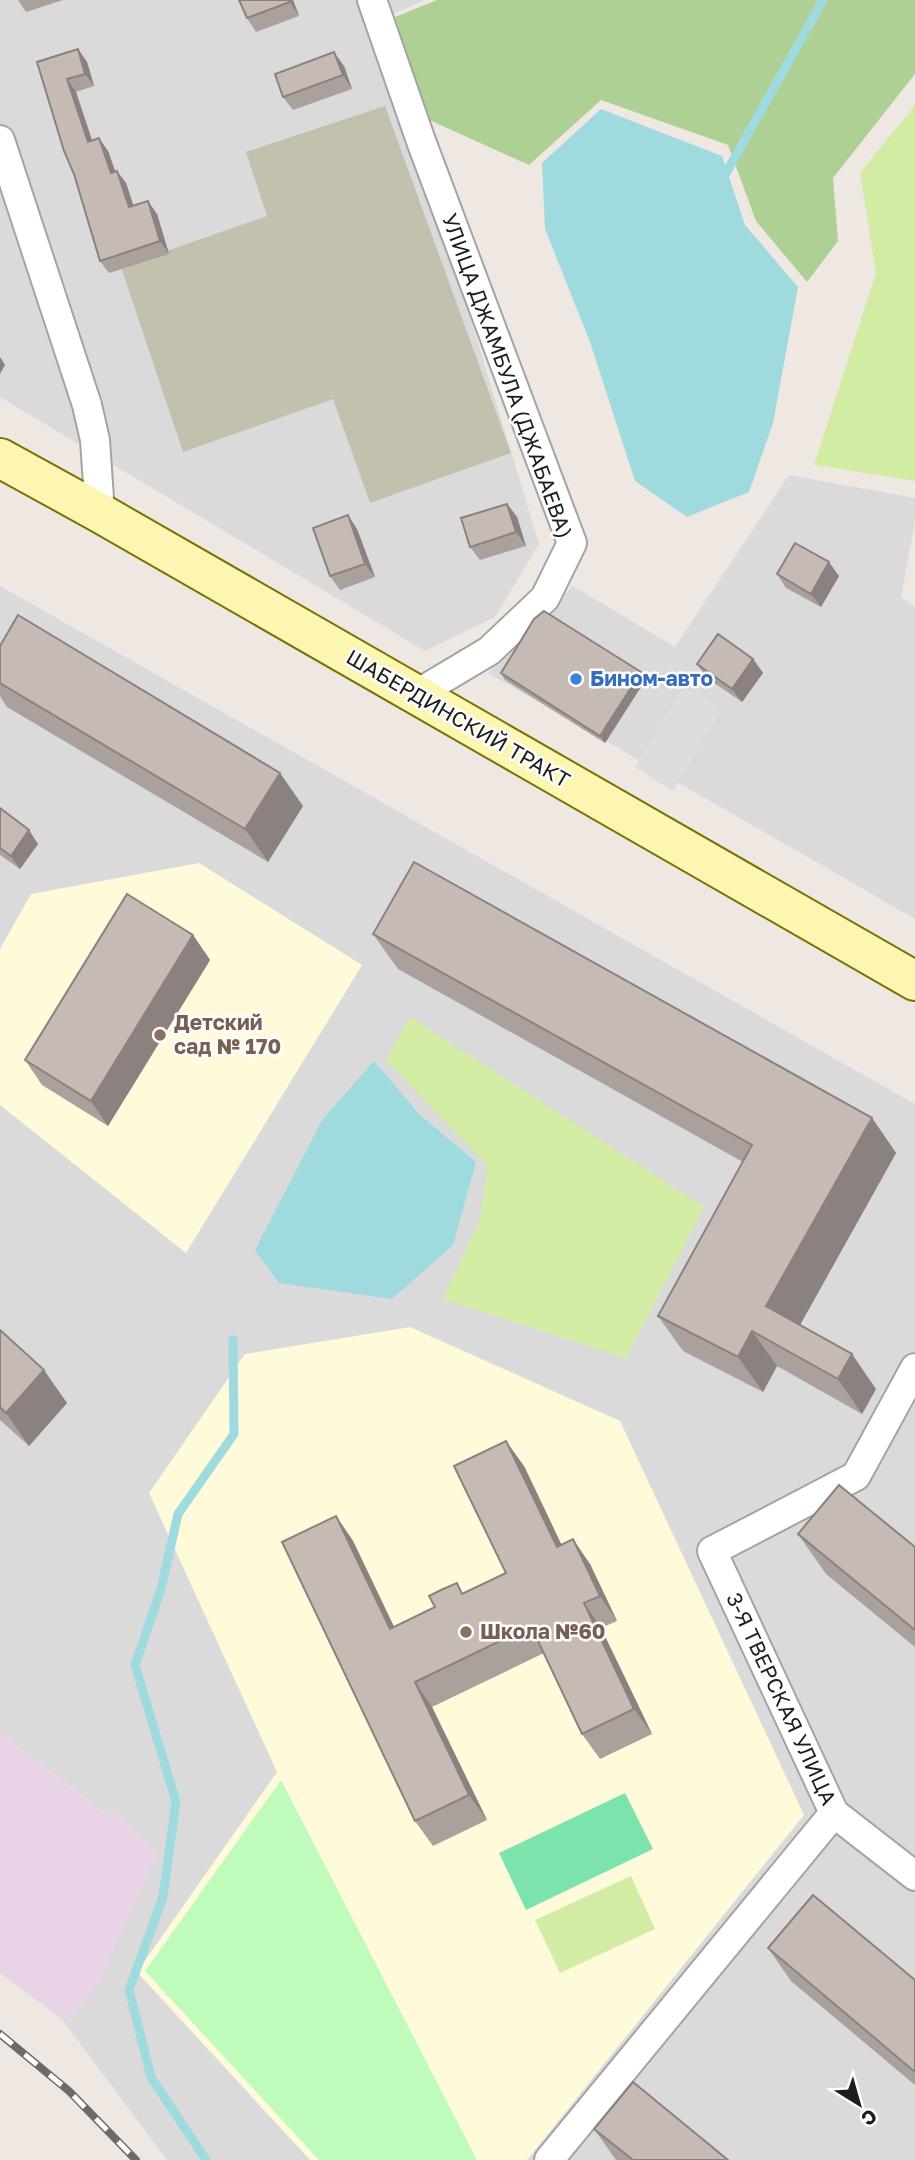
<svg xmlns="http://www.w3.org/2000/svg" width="915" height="2160" font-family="'Golos Text',sans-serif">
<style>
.residential{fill:#dbdada}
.industrial{fill:#e8d3e7}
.education{fill:#fffada}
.construction{fill:#c3c0ad}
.grass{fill:#d2eca4}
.forest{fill:#afd094}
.park{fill:#bffcbb}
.pitch{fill:#7be3ab}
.parking{fill:#ddd}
.water{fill:#9fdadf}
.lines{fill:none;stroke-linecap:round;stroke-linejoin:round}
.stream{stroke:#9fdadf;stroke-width:9}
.minor-casing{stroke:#a4a4a4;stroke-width:32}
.secondary-casing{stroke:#777300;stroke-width:42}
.minor{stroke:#fff;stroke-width:28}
.secondary{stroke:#fdf6b2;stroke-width:38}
.rail-casing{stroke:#6b6b6b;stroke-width:8}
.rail{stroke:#fff;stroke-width:5;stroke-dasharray:16;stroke-linecap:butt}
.wall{fill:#aaa09c}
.shaded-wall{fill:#8b827f}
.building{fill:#c6bab5;stroke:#8b827f;stroke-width:2}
.shop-dot{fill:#3f7fe0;stroke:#fff;stroke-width:2.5}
.education-dot{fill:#8d6e63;stroke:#fff;stroke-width:2.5}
.labels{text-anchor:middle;stroke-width:5;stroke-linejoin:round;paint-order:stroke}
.street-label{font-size:21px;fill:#1d1d1d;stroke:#fff}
.shop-label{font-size:21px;font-weight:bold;fill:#366cbe;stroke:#fff;text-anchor:start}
.education-label{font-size:21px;font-weight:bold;fill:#785e54;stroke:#fff;text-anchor:start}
</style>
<rect width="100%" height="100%" fill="#efe8e2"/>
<g class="residential">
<polygon points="0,0 425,0 380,20 539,544 495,617 425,651 0,397"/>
<polygon points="789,475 915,498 915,522 901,597 915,607 915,919 488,673 573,586 675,647"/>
<polygon points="0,586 915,1104 915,2160 167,2160 62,2019 83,2004 116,1810 111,1818 0,1733"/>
</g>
<polygon class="industrial" points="0,1733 110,1818 116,1810 158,1852 99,1982 83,2004 62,2019 0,1973"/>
<g class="education">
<polygon points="199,863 362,965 186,1253 0,1105 0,949 31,894"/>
<polygon points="410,1327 620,1421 804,1815 527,2160 310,2160 137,1972 277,1772 149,1493 245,1354"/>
</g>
<polygon class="construction" points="385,106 511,453 370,503 333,399 183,452 121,267 267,216 246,152"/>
<g class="grass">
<polygon points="915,105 915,481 814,465 876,273 860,173"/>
<polygon points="410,1017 704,1207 626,1358 443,1299 480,1219 488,1166 386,1060"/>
<polygon points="631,1876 655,1929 560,1973 535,1920"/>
</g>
<polygon class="forest" points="437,0 915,0 915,74 833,178 838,241 807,282 756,221 728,145 601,100 529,165 425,118 395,17"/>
<polygon class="park" points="281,1780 477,2160 319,2160 145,1971"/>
<polygon class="pitch" points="625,1793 653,1849 526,1910 499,1853"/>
<polygon class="parking" points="684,686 722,709 673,791 635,767"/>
<g class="water">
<polygon points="601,109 722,156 745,225 798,287 773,423 749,492 687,517 635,481 590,342 545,229 542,163"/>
<polygon points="374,1061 419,1114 476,1162 453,1245 392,1299 279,1283 255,1250 322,1120"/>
</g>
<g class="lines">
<g class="stream">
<polyline points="721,182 823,0"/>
<polyline points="206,2160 151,2077 129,1990 163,1897 176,1802 135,1665 161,1589 178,1514 234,1434 233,1340"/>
</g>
<g class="minor-casing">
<g id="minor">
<polyline points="372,0 421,141 572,543 545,598 489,651 417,694"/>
<polyline points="0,140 87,405 95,440 100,513"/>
<polyline points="834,1813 915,1876"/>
<polyline points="549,2160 834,1813 712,1551 856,1476 915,1368"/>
</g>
</g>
<g class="secondary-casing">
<polyline id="secondary" points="0,458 100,513 915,981"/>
</g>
<use href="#minor" class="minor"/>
<use href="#secondary" class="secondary"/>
<g class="rail-casing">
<polyline id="rail" points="0,2034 69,2091 136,2160"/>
</g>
<use href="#rail" class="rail"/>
</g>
<g class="wall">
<polygon points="18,0 63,0 26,12"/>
<polygon points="293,0 299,16 256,32 247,18"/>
<polygon points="78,49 87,62 94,86 76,92 92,141 108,151 115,171 126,183 133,205 157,214 169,254 109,273 100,261 74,174 37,62"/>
<polygon points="344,66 352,89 293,110 283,97"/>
<polygon points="507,504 517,517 526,546 480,560 470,547"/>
<polygon points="357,529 375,577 340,590 330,576"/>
<polygon points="777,574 839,576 821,607 786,588"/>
<polygon points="0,646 303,806 268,862 7,707 0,696"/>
<polygon points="753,659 763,673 742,702 707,678 697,664"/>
<polygon points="641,672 646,679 605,743 505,680 501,673"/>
<polygon points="0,808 38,844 20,869 0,855"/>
<polygon points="373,934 872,1118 896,1153 800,1325 876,1389 862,1414 777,1366 763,1392 683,1351 658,1316 743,1162 398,969"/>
<polygon points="193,935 210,960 108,1126 42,1085 25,1060"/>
<polygon points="0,1330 67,1403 29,1446 0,1420"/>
<polygon points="524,1466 561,1544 590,1564 617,1621 601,1628 652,1734 600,1759 582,1734 544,1653 432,1707 487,1820 433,1846 415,1821 336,1516 353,1541 394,1627 506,1573"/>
<polygon points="798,1534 915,1547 915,1647 826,1574"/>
<polygon points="768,1948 915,1980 915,2085 791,1981"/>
<polygon points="594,2129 728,2160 616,2160"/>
</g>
<g class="shaded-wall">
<polygon points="289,0 293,0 299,16 290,2"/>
<polygon points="78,49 87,62 94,86 85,74"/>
<polygon points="334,52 344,66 352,89 343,75"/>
<polygon points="67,79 76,92 97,155 88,142"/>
<polygon points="99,138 108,151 120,185 111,173"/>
<polygon points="117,171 126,183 138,219 129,207"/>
<polygon points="148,201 157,214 169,254 160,241"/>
<polygon points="0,357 5,365 0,374"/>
<polygon points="507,504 517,517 526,546 516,532"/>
<polygon points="348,515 357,529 375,577 365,564"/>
<polygon points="829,562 839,576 821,607 811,594"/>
<polygon points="753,659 763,673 742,702 732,689"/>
<polygon points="641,672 646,679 605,743 600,736"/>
<polygon points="280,773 303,806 268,862 245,829"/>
<polygon points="29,830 38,844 20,869 11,856"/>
<polygon points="193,935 210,960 108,1126 91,1101"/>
<polygon points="872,1118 896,1153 791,1341 766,1306"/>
<polygon points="752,1331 777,1366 763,1392 738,1357"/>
<polygon points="852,1354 876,1389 862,1414 838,1379"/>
<polygon points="44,1370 67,1403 29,1446 6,1413"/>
<polygon points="506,1441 524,1466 574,1571 557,1547"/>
<polygon points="336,1516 353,1541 407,1654 390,1629"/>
<polygon points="573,1539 590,1564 617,1621 600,1596"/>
<polygon points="584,1603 601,1628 652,1734 634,1709"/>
<polygon points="415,1682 432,1707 487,1820 469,1795"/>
</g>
<g class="building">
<polygon points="239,0 289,0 290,2 247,18"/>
<polygon points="78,49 85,74 67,79 88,142 99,138 111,173 117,171 129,207 148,201 160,241 100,261 74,174 64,151 37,62"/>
<polygon points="334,52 343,75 283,97 275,74"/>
<polygon points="507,504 516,532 470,547 461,518"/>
<polygon points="348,515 365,564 330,576 313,528"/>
<polygon points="795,543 829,562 811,594 777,574"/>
<polygon points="544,611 641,672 600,736 501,673 534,619"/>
<polygon points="18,615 280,773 245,829 0,683 0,646"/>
<polygon points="718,634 753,659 732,689 697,664"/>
<polygon points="0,808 29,830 11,856 0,848"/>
<polygon points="414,862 872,1118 766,1306 852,1354 838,1379 752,1331 738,1357 658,1316 752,1145 373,934"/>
<polygon points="127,894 193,935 91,1101 25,1060"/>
<polygon points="0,1330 44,1370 6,1413 0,1407"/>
<polygon points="506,1441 557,1547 573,1539 600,1596 584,1603 634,1709 582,1734 531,1626 415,1682 469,1795 415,1821 282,1542 336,1516 390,1629 435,1607 429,1596 443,1589 457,1583 462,1594 506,1573 454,1466"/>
<polygon points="839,1485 915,1547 915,1630 798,1534"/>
<polygon points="813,1895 915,1980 915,2072 768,1948"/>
<polygon points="633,2082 728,2160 633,2160 594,2129"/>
</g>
<circle class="shop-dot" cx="576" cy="679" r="7"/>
<g class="education-dot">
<circle cx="160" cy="1035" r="7"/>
<circle cx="466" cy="1632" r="7"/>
</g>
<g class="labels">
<g class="street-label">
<text transform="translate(507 376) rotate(70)" y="7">УЛИЦА ДЖАМБУЛА (ДЖАБАЕВА)</text>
<text transform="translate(458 719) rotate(30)" y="7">ШАБЕРДИНСКИЙ ТРАКТ</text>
<text transform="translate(781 1699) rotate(65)" y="7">3-Я ТВЕРСКАЯ УЛИЦА</text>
</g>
<g class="shop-label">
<text x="590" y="686">Бином-авто</text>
</g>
<g class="education-label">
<text x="174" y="1030">Детский<tspan x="174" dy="24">сад № 170</tspan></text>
<text x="480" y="1639">Школа №60</text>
</g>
</g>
<g transform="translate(859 2104) rotate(143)" stroke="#ffffff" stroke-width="5" paint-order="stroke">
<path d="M0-5L12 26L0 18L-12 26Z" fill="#1d1d1d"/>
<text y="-10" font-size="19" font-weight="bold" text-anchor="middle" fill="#1d1d1d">С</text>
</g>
</svg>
